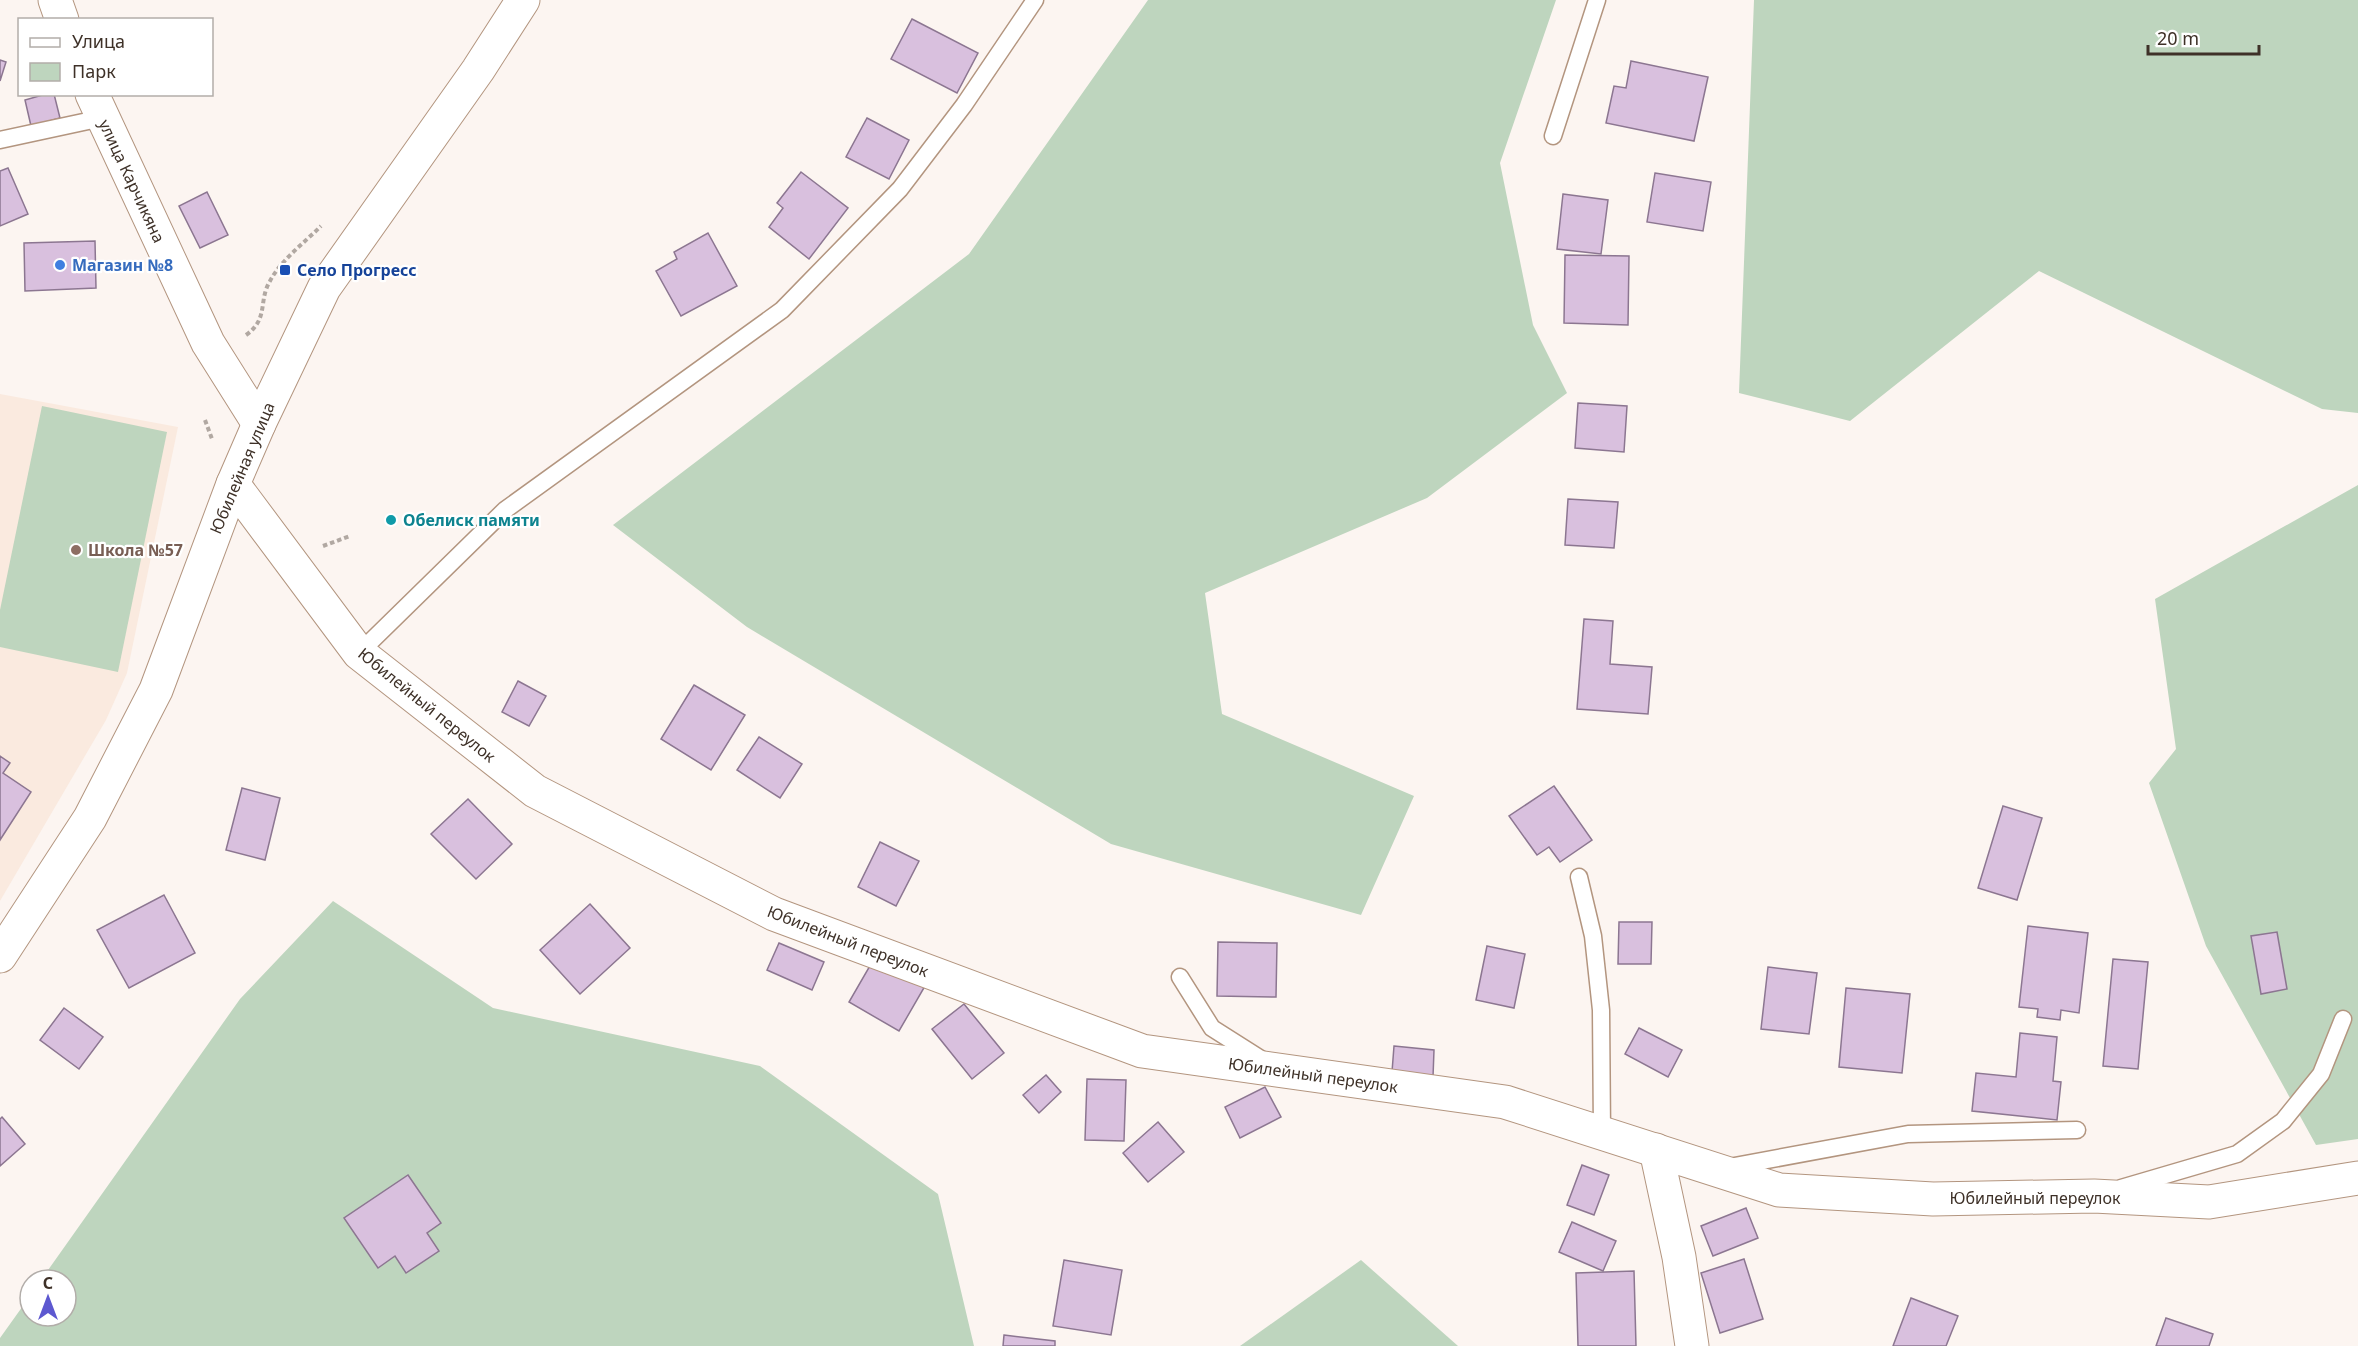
<svg xmlns="http://www.w3.org/2000/svg" width="2358" height="1346" font-family="'Noto Sans',sans-serif">
<style>
.built{fill:#faeadf}
.green{fill:#bed5be}
.building{fill:#d9c0de;stroke:#8c7691;stroke-width:1.5}
.lines{fill:none;stroke-linecap:round;stroke-linejoin:round}
.lane-casing{stroke:#b3957f;stroke-width:19}
.street-casing{stroke:#b3957f;stroke-width:35}
.secondary-casing{stroke:#b3957f;stroke-width:35}
.path{stroke:#b1a8a2;stroke-width:4;stroke-dasharray:4.5 3;stroke-linecap:butt}
.lane{stroke:#fff;stroke-width:16}
.street{stroke:#fff;stroke-width:33}
.secondary{stroke:#fff;stroke-width:33}
.shop-dot{fill:#3f7fe0;stroke:#fff;stroke-width:2}
.transit-dot{fill:#1a4fb4;stroke:#fff;stroke-width:2}
.culture-dot{fill:#0f9aa8;stroke:#fff;stroke-width:2}
.education-dot{fill:#8d6e63;stroke:#fff;stroke-width:2}
.labels{text-anchor:middle;stroke-width:4.5;stroke-linejoin:round;paint-order:stroke}
.street-label{font-size:16px;fill:#3e3128;stroke:#fff}
.shop-label{font-size:16px;font-weight:bold;fill:#366cbe;stroke:#fff;text-anchor:start}
.transit-label{font-size:16px;font-weight:bold;fill:#164399;stroke:#fff;text-anchor:start}
.culture-label{font-size:16px;font-weight:bold;fill:#0d838f;stroke:#fff;text-anchor:start}
.education-label{font-size:16px;font-weight:bold;fill:#785e54;stroke:#fff;text-anchor:start}
</style>
<rect width="100%" height="100%" fill="#fcf5f1"/>
<polygon class="built" points="0,394 178,427 127,673 106,720 0,901"/>
<g class="green">
<polygon points="1148,0 1556,0 1500,163 1533,325 1567,393 1427,498 1205,593 1222,714 1414,796 1361,915 1111,844 747,627 613,525 969,254"/>
<polygon points="1754,0 2358,0 2358,413 2322,409 2039,271 1850,421 1739,393"/>
<polygon points="42,406 167,432 118,672 0,647 0,610"/>
<polygon points="2358,485 2358,1139 2316,1145 2206,946 2149,783 2176,749 2155,599"/>
<polygon points="333,901 493,1008 760,1066 938,1194 974,1346 0,1346 0,1338 30,1296 30,1316 66,1316 66,1280 41,1280 240,999"/>
<polygon points="1361,1260 1458,1346 1240,1346"/>
</g>
<g class="building">
<polygon points="912,19 978,53 957,93 891,59"/>
<polygon points="0,60 6,62 0,81"/>
<polygon points="1631,61 1708,77 1694,141 1606,123 1614,86 1626,88"/>
<polygon points="46,94 54,94 60,118 31,126 25,100"/>
<polygon points="867,118 909,140 889,179 846,157"/>
<polygon points="8,168 28,214 0,226 0,171"/>
<polygon points="801,172 848,208 809,259 769,227 783,208 777,203"/>
<polygon points="1655,173 1711,182 1703,231 1647,222"/>
<polygon points="207,192 228,235 200,248 179,206"/>
<polygon points="1563,194 1608,200 1601,254 1557,249"/>
<polygon points="708,233 737,286 681,316 656,271 677,259 674,252"/>
<polygon points="95,241 96,288 25,291 24,243"/>
<polygon points="1565,255 1629,256 1628,325 1564,323"/>
<polygon points="1578,403 1627,406 1624,452 1575,448"/>
<polygon points="1568,499 1618,502 1614,548 1565,545"/>
<polygon points="1584,619 1613,621 1610,664 1652,667 1648,714 1577,709"/>
<polygon points="518,681 546,696 529,726 502,712"/>
<polygon points="694,685 745,715 711,770 661,739"/>
<polygon points="759,737 802,764 780,798 737,770"/>
<polygon points="0,756 10,763 3,773 31,792 0,840"/>
<polygon points="1554,786 1592,840 1560,862 1549,847 1537,855 1509,816"/>
<polygon points="242,788 280,798 265,860 226,850"/>
<polygon points="468,799 512,844 476,879 431,834"/>
<polygon points="2003,806 2042,818 2017,900 1978,888"/>
<polygon points="880,842 919,861 896,906 858,887"/>
<polygon points="164,895 195,953 129,988 97,930"/>
<polygon points="590,904 630,948 580,994 540,950"/>
<polygon points="1619,922 1652,922 1651,964 1618,964"/>
<polygon points="2028,926 2088,933 2079,1013 2061,1010 2060,1020 2037,1017 2038,1009 2019,1007"/>
<polygon points="2277,932 2287,989 2261,994 2251,936"/>
<polygon points="1218,942 1277,943 1276,997 1217,996"/>
<polygon points="779,943 824,962 812,990 767,970"/>
<polygon points="1487,946 1525,954 1514,1008 1476,1000"/>
<polygon points="875,957 925,986 899,1031 849,1002"/>
<polygon points="2113,959 2148,962 2138,1069 2103,1066"/>
<polygon points="1768,967 1817,973 1809,1034 1761,1029"/>
<polygon points="1846,988 1910,994 1902,1073 1839,1067"/>
<polygon points="964,1004 1004,1053 972,1079 932,1029"/>
<polygon points="64,1008 103,1037 79,1069 40,1040"/>
<polygon points="1639,1028 1682,1050 1668,1077 1625,1054"/>
<polygon points="2020,1033 2057,1037 2053,1081 2061,1082 2057,1120 1972,1111 1976,1073 2016,1077"/>
<polygon points="1394,1046 1434,1050 1433,1077 1392,1072"/>
<polygon points="1046,1075 1061,1092 1039,1113 1023,1095"/>
<polygon points="1087,1079 1126,1080 1124,1141 1085,1140"/>
<polygon points="1265,1087 1281,1117 1240,1138 1225,1107"/>
<polygon points="2,1117 25,1144 0,1166 0,1119"/>
<polygon points="1158,1122 1184,1152 1148,1182 1123,1153"/>
<polygon points="1582,1165 1609,1175 1594,1215 1567,1205"/>
<polygon points="408,1175 441,1223 427,1233 439,1251 406,1273 395,1256 378,1268 344,1218"/>
<polygon points="1746,1208 1758,1238 1713,1256 1701,1226"/>
<polygon points="1572,1222 1616,1241 1603,1271 1559,1252"/>
<polygon points="1744,1259 1763,1319 1720,1333 1701,1273"/>
<polygon points="1064,1260 1122,1270 1111,1335 1053,1326"/>
<polygon points="1634,1271 1636,1346 1578,1346 1576,1273"/>
<polygon points="1911,1298 1958,1316 1946,1346 1893,1346"/>
<polygon points="2166,1318 2213,1334 2209,1346 2156,1346"/>
<polygon points="1004,1335 1055,1341 1055,1346 1003,1346"/>
</g>
<g class="lines">
<g class="lane-casing">
<g id="lane">
<polyline points="1553,136 1597,0"/>
<polyline points="0,140 102,118"/>
<polyline points="359,653 505,510 782,310 900,189 964,105 1035,0"/>
<polyline points="1579,877 1593,936 1601,1010 1602,1133"/>
<polyline points="1180,977 1212,1028 1264,1061"/>
<polyline points="1729,1167 1908,1134 2077,1130"/>
<polyline points="2121,1188 2237,1154 2283,1121 2321,1074 2343,1019"/>
</g>
</g>
<g class="street-casing">
<g id="street">
<polyline points="55,0 62,20"/>
<polyline points="92,94 208,343 259,424"/>
<polyline points="233,484 359,653 535,791 774,914 1142,1051 1505,1102 1779,1190 1933,1199 2094,1196 2209,1202 2358,1178"/>
<polyline points="1656,1150 1679,1257 1692,1346"/>
</g>
</g>
<g class="secondary-casing">
<polyline id="secondary" points="0,956 90,818 156,690 233,484 259,424 324,288 478,70 523,0"/>
</g>
<g class="path">
<path d="M246,335C269,319 258,301 270,281C281,260 304,243 321,226"/>
<polyline points="205,420 212,439"/>
<polyline points="323,546 350,536"/>
</g>
<use href="#lane" class="lane"/>
<use href="#street" class="street"/>
<use href="#secondary" class="secondary"/>
</g>
<circle class="shop-dot" cx="60" cy="265" r="6"/>
<rect class="transit-dot" x="279" y="264" width="12" height="12" rx="3"/>
<circle class="culture-dot" cx="391" cy="520" r="6"/>
<circle class="education-dot" cx="76" cy="550" r="6"/>
<g class="labels">
<g class="street-label">
<text transform="translate(132 181) rotate(65)" y="6">улица Карчикяна</text>
<text transform="translate(242 468) rotate(-67)" y="6">Юбилейная улица</text>
<text transform="translate(427 705) rotate(39)" y="6">Юбилейный переулок</text>
<text transform="translate(848 941) rotate(21)" y="6">Юбилейный переулок</text>
<text transform="translate(1313 1075) rotate(8)" y="6">Юбилейный переулок</text>
<text x="2035" y="1204">Юбилейный переулок</text>
</g>
<g class="shop-label">
<text x="72" y="271">Магазин №8</text>
</g>
<g class="transit-label">
<text x="297" y="276">Село Прогресс</text>
</g>
<g class="culture-label">
<text x="403" y="526">Обелиск памяти</text>
</g>
<g class="education-label">
<text x="88" y="556">Школа №57</text>
</g>
</g>
<rect x="18" y="18" width="195" height="78" fill="#ffffff" stroke="#b2ada9" stroke-width="1.5"/>
<rect x="30" y="38" width="30" height="9" fill="#ffffff" stroke="#b2ada9" stroke-width="1.5"/>
<text x="72" y="48" font-size="18" fill="#3e3128">Улица</text>
<rect x="30" y="63" width="30" height="18" fill="#bed5be" stroke="#b2ada9" stroke-width="1.5"/>
<text x="72" y="78" font-size="18" fill="#3e3128">Парк</text>
<g transform="translate(48 1298)"><circle r="28" fill="#ffffff" stroke="#b2ada9" stroke-width="1.5"/>
<path d="M0-4.5L10 22L0 15L-10 22Z" fill="#5d58d0"/>
<text y="-9" font-size="16" font-weight="bold" text-anchor="middle" fill="#3e3128">С</text>
</g>
<path d="M2148 45v9h111v-9" fill="none" stroke="#3e3128" stroke-width="3"/>
<text x="2157" y="45" font-size="18" fill="#3e3128" stroke="#ffffff" stroke-width="4.5" paint-order="stroke">20 m</text>
</svg>
